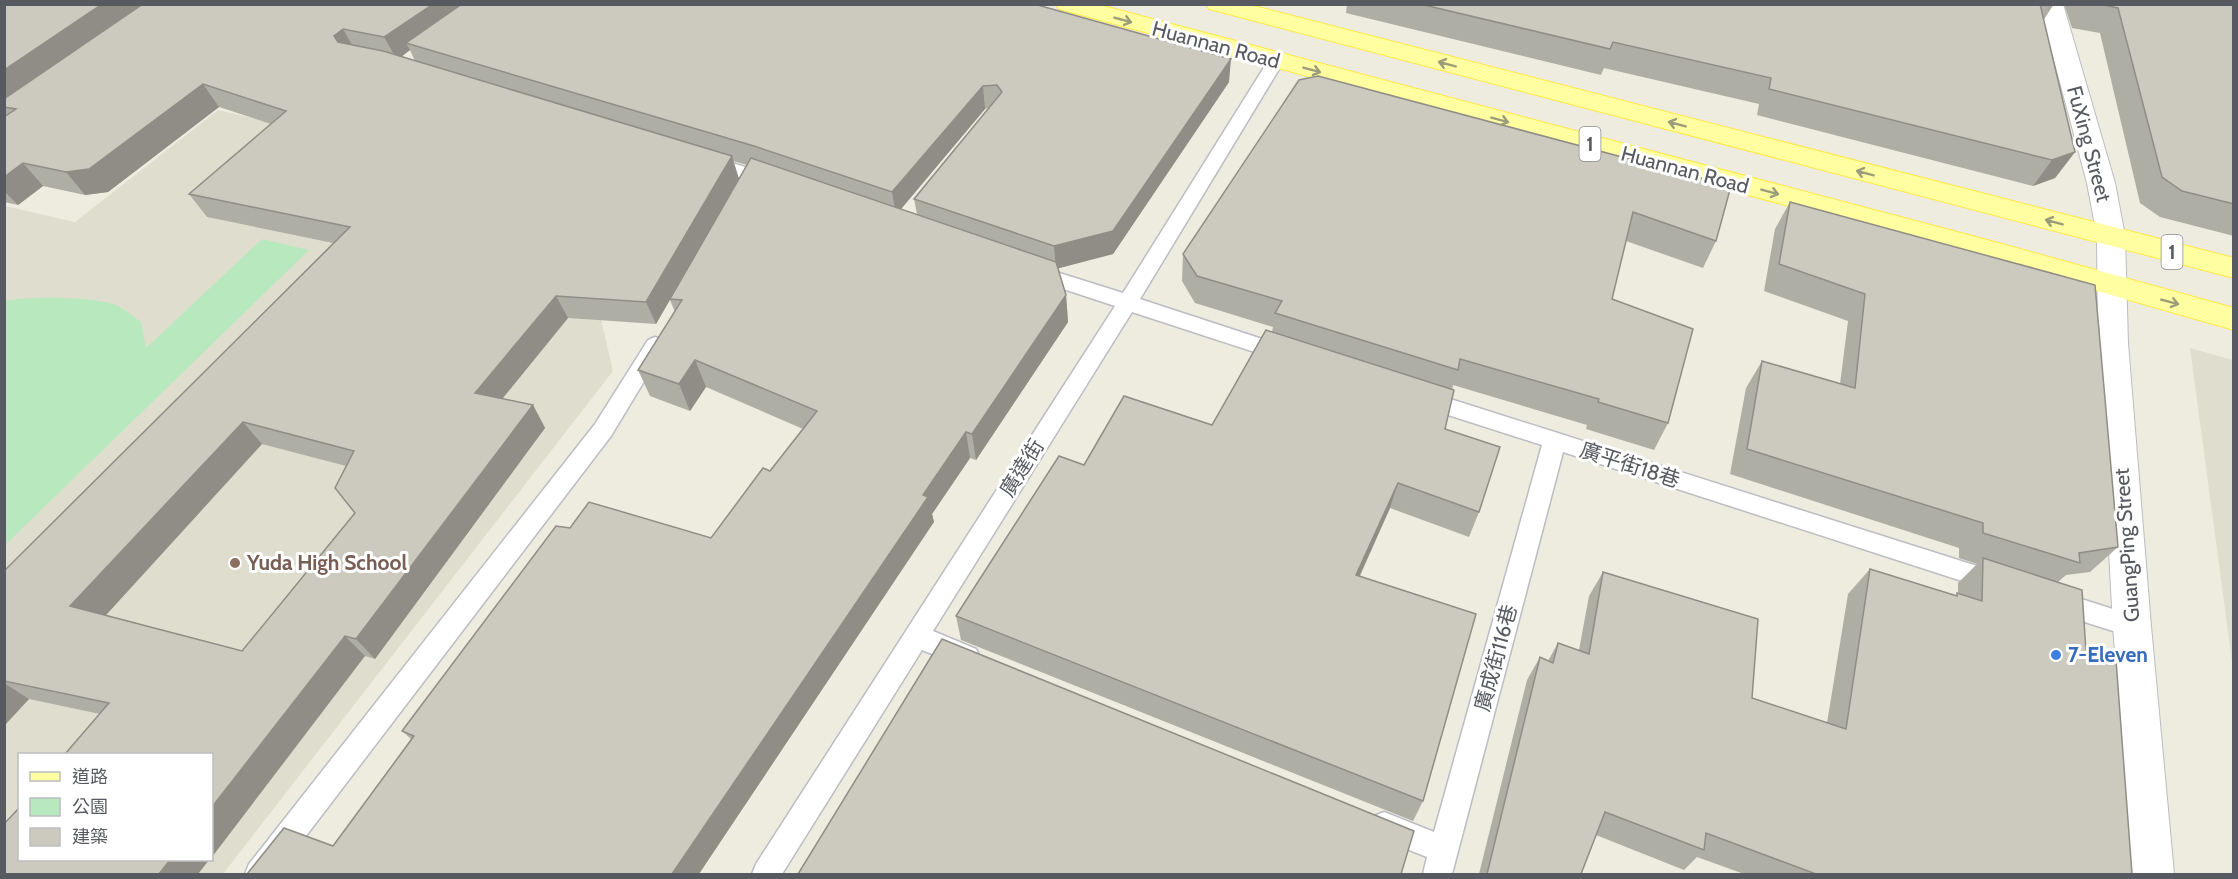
<svg xmlns="http://www.w3.org/2000/svg" width="2238" height="879" font-family="Cabin,'Noto Sans TC',sans-serif">
<style>
.education{fill:#dfdece;fill-rule:evenodd}
.green{fill:#b7e8be}
.lines{fill:none;stroke-linecap:round;stroke-linejoin:round}
.service-casing{stroke:#bbbdc4;stroke-width:3}
.minor-casing{stroke:#bbbdc4;stroke-width:2}
.primary-casing{stroke:#ffe844;stroke-width:2}
.service{fill:#fff;fill-rule:evenodd}
.minor{fill:#fff;fill-rule:evenodd}
.primary{fill:#fffea0;fill-rule:evenodd}
.wall{fill:#afaea4;fill-rule:evenodd}
.shaded-wall{fill:#8f8d86}
.building{fill:#cccabf;stroke:#8f8d86;stroke-width:1.5;fill-rule:evenodd}
.oneway{stroke:#9a9c7a}
.education-dot{fill:#8d6e63;stroke:#fff;stroke-width:2}
.shop-dot{fill:#3f7fe0;stroke:#fff;stroke-width:2}
.labels{text-anchor:middle;stroke-width:6;stroke-linejoin:round;paint-order:stroke}
.shield{fill:#fff;stroke:#898c90;stroke-width:1.5}
.shield-label{font-size:20px;font-weight:bold;fill:#575a61}
.street-label{font-size:21px;fill:#575a61;stroke:#fff}
.education-label{font-size:21px;font-weight:bold;fill:#785e54;stroke:#fff;text-anchor:start}
.shop-label{font-size:21px;font-weight:bold;fill:#366cbe;stroke:#fff;text-anchor:start}
</style>
<rect width="100%" height="100%" fill="#edecde"/>
<g class="education">
<path d="M218,110L278,124L583,240L613,371L223,874H5V206L75,222ZM20,754H212V860H20Z"/>
<polygon points="2190,348 2233,360 2233,669"/>
</g>
<path class="green" d="M262,239L309,250L5,545V301C28,296 97,296 118,306C126,310 134,317 141,322L146,348Z"/>
<g class="lines">
<g class="service-casing">
<g id="service">
<polygon points="1276,56 1284,61 1140,299 1293,349 1296,354 1293,359 1285,362 1132,312 933,631 976,649 980,657 976,665 967,668 922,650 782,874 752,874 756,864 1115,306 1027,277 1024,272 1027,267 1034,265 1123,293 1268,61"/>
<polygon points="707,155 780,178 782,182 780,186 773,188 701,165 698,161 701,157"/>
<polygon points="655,337 662,340 666,345 611,436 277,874 245,874 249,864 595,424 648,340"/>
<polygon points="1422,390 1996,572 2005,575 2008,582 2005,589 1996,592 1563,452 1452,874 1423,874 1427,857 1374,836 1370,826 1374,816 1384,812 1434,832 1542,445 1414,404 1411,398 1414,392"/>
<polygon points="2053,590 2141,618 2145,626 2141,634 2132,637 2044,609 2041,601 2044,593"/>
</g>
</g>
<g class="minor-casing">
<polygon id="minor" points="2039,4 2063,4 2115,183 2125,236 2128,343 2151,626 2174,874 2132,874 2113,626 2098,343 2097,236 2087,183"/>
</g>
<g class="primary-casing">
<g id="primary">
<polygon points="1056,4 1096,4 1991,241 2234,308 2234,330 1989,260 1059,9"/>
<polygon points="1206,4 1247,4 2234,258 2234,278 1209,9"/>
</g>
</g>
<use href="#service" class="service"/>
<use href="#minor" class="minor"/>
<use href="#primary" class="primary"/>
</g>
<g class="wall">
<path d="M4,4L1229,82L1113,254L1058,268L1066,295L1068,322L976,460L970,458L932,514L934,522L333,846L411,739L402,731L570,528L711,538L770,471L803,429L706,387L690,411L650,396L638,370L675,312L670,300L656,324L568,318L502,399L533,405L545,428L375,659L365,656L100,714L29,699L4,726V571L333,243L207,217L189,194L271,124L219,107L108,192L85,195L43,186L18,205L4,202V117L6,116L4,114ZM410,50L415,61L401,57ZM989,108L914,199L917,214L901,209L985,109ZM733,161L747,165L739,179ZM262,444L346,466L355,513L242,651L106,615Z"/>
<polygon points="1347,4 2054,4 2043,21 2075,152 2055,178 2033,186 1757,115 1759,104 1604,68 1601,75 1346,13"/>
<polygon points="2064,4 2234,4 2234,236 2160,217 2140,203 2100,33 2072,28"/>
<polygon points="1299,80 1716,241 1703,268 1626,241 1612,299 1668,423 1654,450 1586,429 1587,425 1453,385 1445,429 1479,512 1469,537 1390,508 1360,576 1423,801 1413,821 961,640 956,616 1084,465 1212,425 1272,332 1273,327 1195,303 1182,281 1183,254"/>
<polygon points="1790,202 2118,547 2090,572 2066,575 2058,582 2086,652 2132,874 1744,874 1697,857 1684,870 1596,835 1581,874 1479,874 1527,680 1540,657 1548,661 1558,643 1579,650 1589,596 1603,572 1752,698 1827,723 1848,594 1870,569 1955,596 1958,593 1958,583 1977,564 1959,558 1959,548 1730,474 1746,388 1762,361 1840,384 1848,321 1764,291 1775,229"/>
</g>
<g class="shaded-wall">
<polygon points="102,4 151,4 4,106 4,70"/>
<polygon points="433,4 476,4 406,43 410,50 397,60 384,37"/>
<polygon points="343,29 356,52 347,58 334,36"/>
<polygon points="1231,59 1229,82 1113,254 1056,269 1054,246"/>
<polygon points="203,84 219,107 108,192 85,195 66,172"/>
<polygon points="983,86 985,109 896,215 892,192"/>
<polygon points="2075,152 2055,178 2033,186 2052,160"/>
<polygon points="732,156 739,179 656,324 646,302"/>
<polygon points="23,163 43,186 18,205 4,191 4,177"/>
<polygon points="1066,295 1068,322 976,460 972,434"/>
<polygon points="556,296 568,318 489,415 475,393"/>
<polygon points="695,360 706,387 690,411 679,384"/>
<polygon points="533,405 545,428 375,659 356,639"/>
<polygon points="243,422 262,444 96,626 70,606"/>
<polygon points="966,432 970,458 932,514 934,522 699,874 672,874 923,495"/>
<polygon points="1398,483 1390,508 1349,599 1356,575"/>
<polygon points="345,636 365,656 212,857 212,807"/>
<polygon points="4,683 29,699 4,726"/>
<polygon points="170,860 209,860 198,874 159,874"/>
</g>
<g class="building">
<polygon points="4,4 102,4 4,70"/>
<path d="M143,4H433L384,37L343,29L334,36L338,42L383,51L732,156L646,302L556,296L475,393L533,405L356,639L345,636L212,807V754H65L109,703L4,681V571L350,227L189,194L286,111L203,84L89,169L66,172L23,163L4,177V117L16,109L4,107V99ZM243,422L354,451L335,488L355,513L242,651L70,606Z"/>
<polygon points="462,4 1034,4 1231,59 1113,231 1054,246 914,199 1002,92 997,85 983,86 892,192 754,146 406,43"/>
<polygon points="1420,4 2040,4 2075,152 2052,160 1769,89 1771,78 1613,42 1610,49"/>
<polygon points="2099,4 2234,4 2234,204 2182,191 2162,177 2118,8"/>
<polygon points="1318,76 1731,186 1716,241 1633,212 1612,299 1693,329 1668,423 1598,402 1599,399 1460,359 1458,370 1275,313 1282,301 1197,276 1183,254 1299,80"/>
<polygon points="751,158 1056,262 1066,295 972,434 966,432 923,495 928,497 672,874 247,874 284,828 333,846 414,736 402,731 556,526 570,528 589,502 711,538 763,468 770,471 817,411 695,360 679,384 638,370 682,300 670,299"/>
<polygon points="1790,202 2095,285 2118,547 2079,553 2080,563 1983,533 1983,523 1747,449 1762,361 1855,388 1865,294 1779,264"/>
<polygon points="1266,330 1454,390 1445,429 1500,447 1479,512 1398,483 1356,575 1476,614 1423,801 956,616 1059,456 1084,465 1124,396 1212,425"/>
<polygon points="1983,558 2082,590 2086,652 2116,660 2132,874 1816,874 1706,833 1704,850 1605,812 1581,874 1487,874 1540,657 1553,663 1558,643 1589,654 1603,572 1758,619 1752,698 1846,729 1870,569 1957,596 1957,593 1982,601"/>
<polygon points="942,639 1414,831 1401,874 798,874"/>
<polygon points="20,807 20,860 170,860 159,874 4,874 4,824"/>
</g>
<defs><path id="oneway-shaft" d="M-6 0H5M1.5-3L5.5 0L1.5 3" fill="none" stroke-width="1.6" stroke-linecap="round" stroke-linejoin="round" transform="scale(1.5)"/></defs>
<g class="oneway">
<use href="#oneway-shaft" transform="translate(1123 20) rotate(15)"/>
<use href="#oneway-shaft" transform="translate(1447 64) rotate(-165)"/>
<use href="#oneway-shaft" transform="translate(1312 70) rotate(15)"/>
<use href="#oneway-shaft" transform="translate(1500 120) rotate(15)"/>
<use href="#oneway-shaft" transform="translate(1677 124) rotate(-165)"/>
<use href="#oneway-shaft" transform="translate(1865 173) rotate(-165)"/>
<use href="#oneway-shaft" transform="translate(1770 192) rotate(15)"/>
<use href="#oneway-shaft" transform="translate(2054 222) rotate(-165)"/>
<use href="#oneway-shaft" transform="translate(2170 302) rotate(15)"/>
</g>
<circle class="education-dot" cx="235" cy="563" r="6"/>
<circle class="shop-dot" cx="2056" cy="655" r="6"/>
<g class="labels">
<g class="shield">
<rect x="1579.5" y="127" width="21" height="34" rx="4.5"/>
<rect x="2161.5" y="235" width="21" height="34" rx="4.5"/>
</g>
<g class="shield-label">
<text x="1590" y="151">1</text>
<text x="2172" y="259">1</text>
</g>
<g class="street-label">
<text transform="translate(1216 45) rotate(15)" y="7">Huannan Road</text>
<text transform="translate(2089 144) rotate(75)" y="7">FuXing Street</text>
<text transform="translate(1685 170) rotate(15)" y="7">Huannan Road</text>
<text transform="translate(1630 465) rotate(18)" y="7">廣平街18巷</text>
<text transform="translate(1022 468) rotate(-58)" y="7">廣達街</text>
<text transform="translate(2127 545) rotate(-94)" y="7">GuangPing Street</text>
<text transform="translate(1496 658) rotate(-75)" y="7">廣成街116巷</text>
</g>
<g class="education-label">
<text x="247" y="570">Yuda High School</text>
</g>
<g class="shop-label">
<text x="2068" y="662">7-Eleven</text>
</g>
</g>
<rect width="2238" height="879" fill="none" stroke="#575a61" stroke-width="12"/>
<rect x="18" y="753" width="195" height="108" fill="#ffffff" stroke="#bcbdc0" stroke-width="1.5"/>
<rect x="30" y="772" width="30" height="9" fill="#fffea0" stroke="#bcbdc0" stroke-width="1.5"/>
<text x="72" y="783" font-size="18" fill="#575a61">道路</text>
<rect x="30" y="798" width="30" height="18" fill="#b7e8be" stroke="#bcbdc0" stroke-width="1.5"/>
<text x="72" y="813" font-size="18" fill="#575a61">公園</text>
<rect x="30" y="828" width="30" height="18" fill="#cccabf" stroke="#bcbdc0" stroke-width="1.5"/>
<text x="72" y="843" font-size="18" fill="#575a61">建築</text>
</svg>
